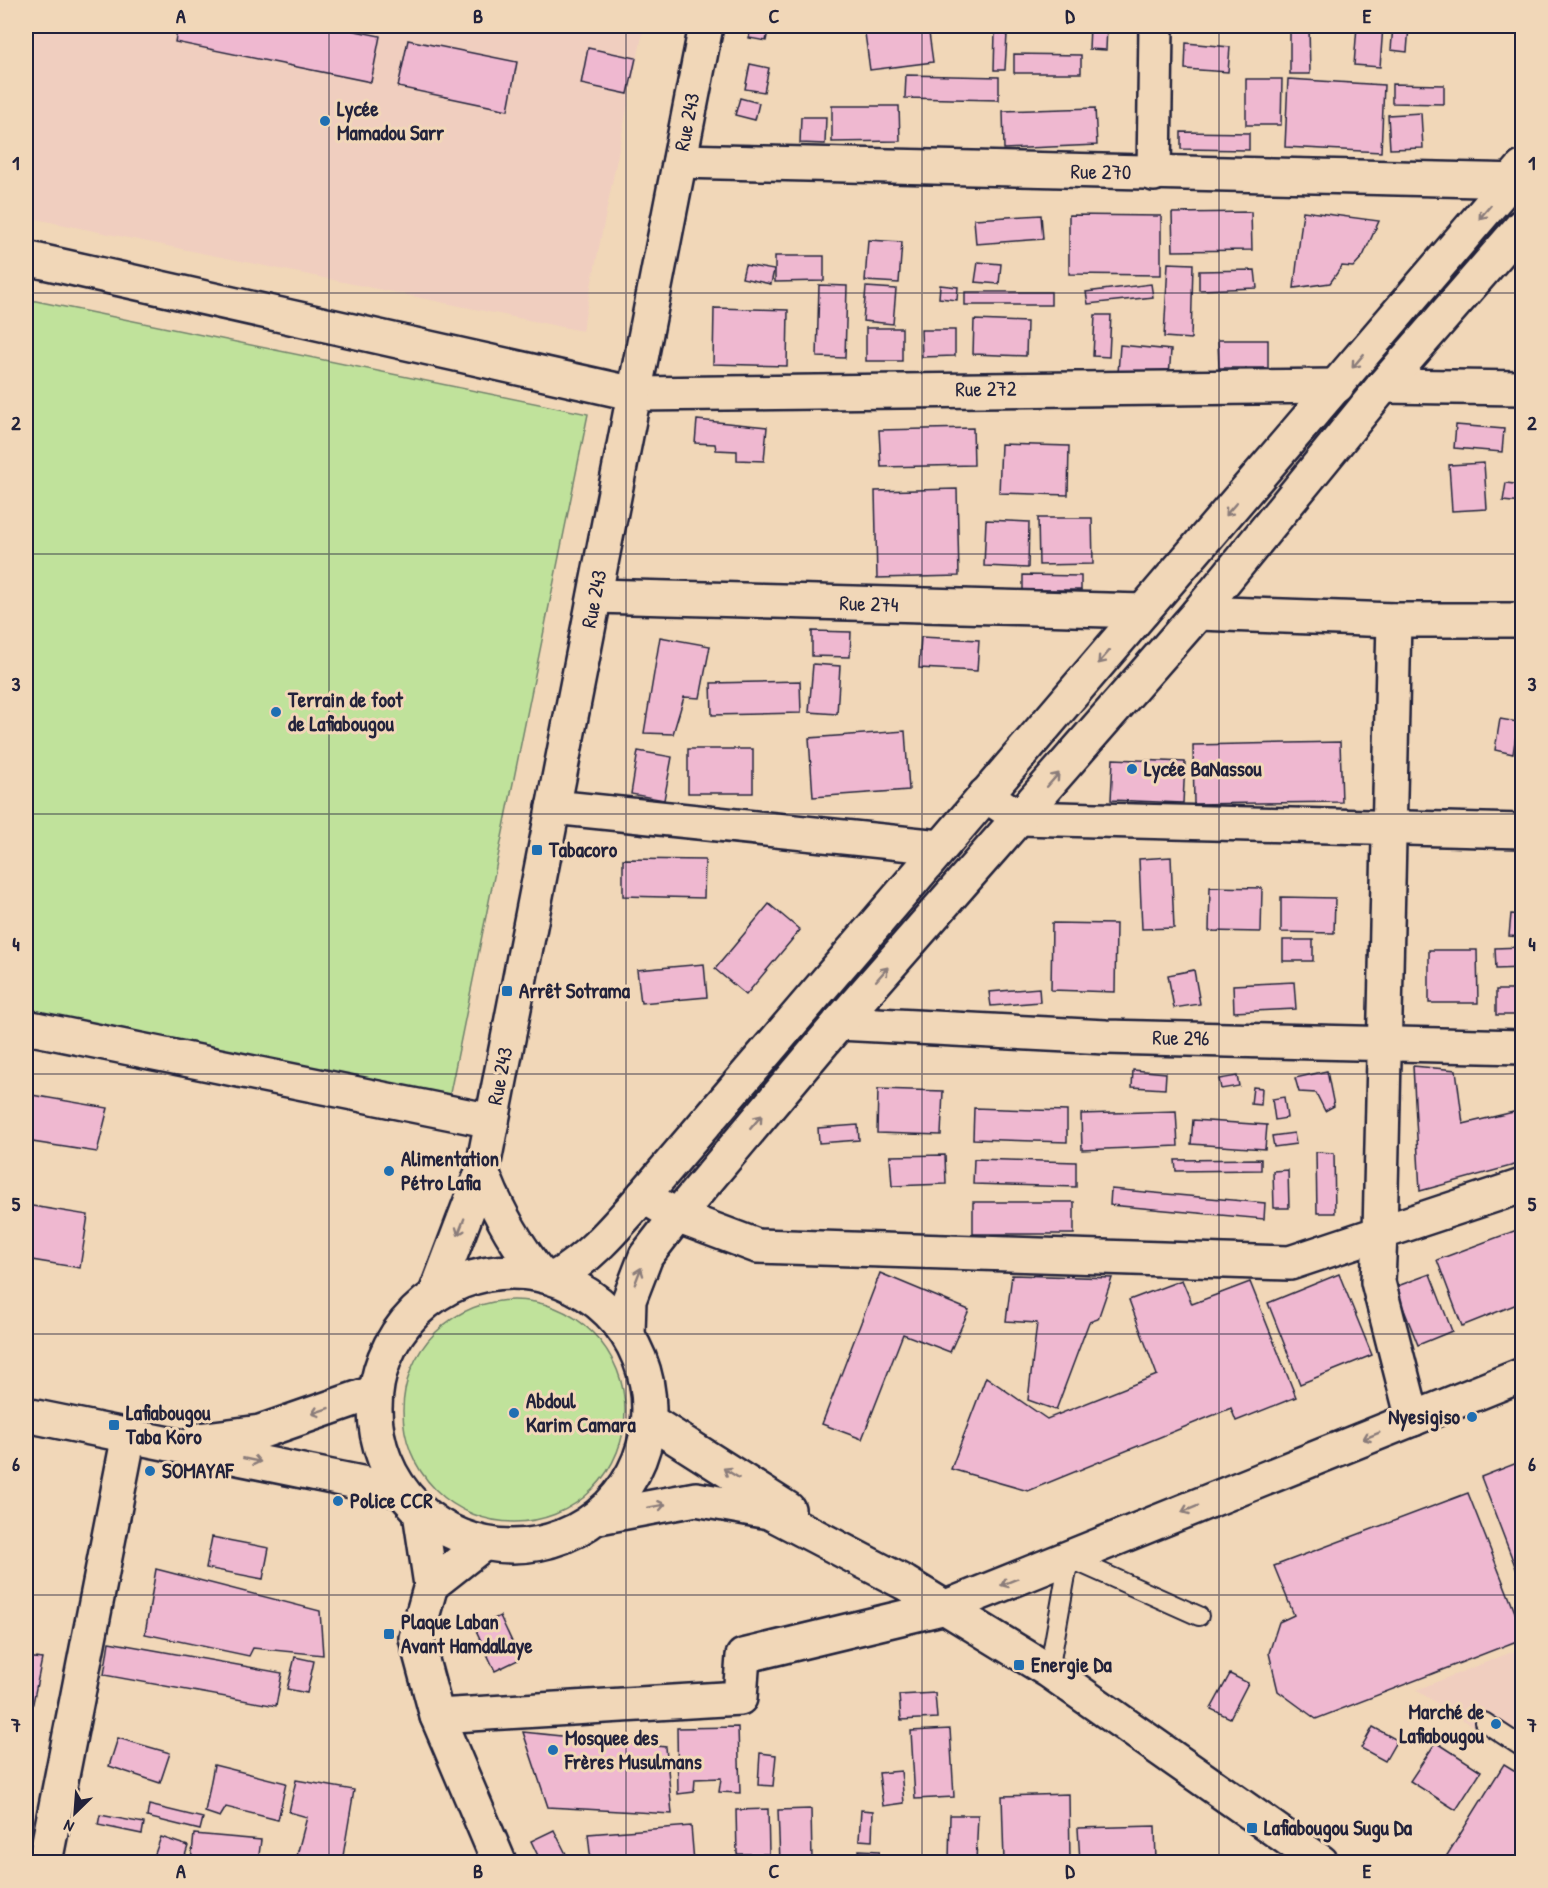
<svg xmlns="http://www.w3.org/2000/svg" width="1548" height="1888" font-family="'Patrick Hand',sans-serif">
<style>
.built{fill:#f0cebf}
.green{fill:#c0e29b;stroke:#71826b;stroke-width:1.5}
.building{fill:#efb8d0;stroke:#22223b;stroke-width:1.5}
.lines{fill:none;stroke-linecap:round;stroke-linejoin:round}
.lane-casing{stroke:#22223b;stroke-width:22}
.street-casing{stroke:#22223b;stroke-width:38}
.secondary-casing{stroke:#22223b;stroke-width:38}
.lane{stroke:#f1d7b8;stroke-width:18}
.street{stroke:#f1d7b8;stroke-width:33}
.secondary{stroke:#f1d7b8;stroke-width:33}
.oneway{stroke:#8a7c7a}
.grid{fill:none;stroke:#22223b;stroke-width:1.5;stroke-opacity:0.55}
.poi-dot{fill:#1f6fb2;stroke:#f1d7b8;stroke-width:2}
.labels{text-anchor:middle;stroke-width:6;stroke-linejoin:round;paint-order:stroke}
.poi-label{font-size:21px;font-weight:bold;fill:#22223b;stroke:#f1d7b8;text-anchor:start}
.street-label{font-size:21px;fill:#22223b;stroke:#f1d7b8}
.neatline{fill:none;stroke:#22223b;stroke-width:2}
.grid-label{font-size:20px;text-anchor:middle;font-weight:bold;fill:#22223b}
</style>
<rect width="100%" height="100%" fill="#f1d7b8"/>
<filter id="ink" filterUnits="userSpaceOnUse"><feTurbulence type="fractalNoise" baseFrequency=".0167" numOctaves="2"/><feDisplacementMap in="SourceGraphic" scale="12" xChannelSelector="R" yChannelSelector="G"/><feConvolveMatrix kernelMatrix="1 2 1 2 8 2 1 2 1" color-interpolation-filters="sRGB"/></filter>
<g filter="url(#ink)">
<g class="built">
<polygon points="26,26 644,26 582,331 26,217"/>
<polygon points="1522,1648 1522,1757 1416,1690"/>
</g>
<g class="green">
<polygon points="26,299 588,414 449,1098 26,1011"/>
<circle cx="514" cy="1411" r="111"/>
</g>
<g class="building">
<polygon points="178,26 331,26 380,36 371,82 175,42"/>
<polygon points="751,26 769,26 766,41 749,38"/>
<polygon points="798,26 811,26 810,34 797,33"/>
<polygon points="864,26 928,26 933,62 870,70"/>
<polygon points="1090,26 1107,26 1106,50 1089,49"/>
<rect x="1230" y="26" width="39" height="4"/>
<polygon points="1290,26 1309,26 1310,74 1290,74"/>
<polygon points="1357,26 1383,26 1380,67 1354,65"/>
<polygon points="1393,26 1409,26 1407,52 1391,50"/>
<polygon points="995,33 1007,34 1005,70 994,70"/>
<polygon points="408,40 517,62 508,110 398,87"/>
<polygon points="1186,43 1230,47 1228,72 1185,69"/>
<polygon points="588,48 636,58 628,94 581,84"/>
<polygon points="1014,54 1081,55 1081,73 1014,73"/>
<polygon points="750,64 769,68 764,92 745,89"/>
<polygon points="906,75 999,77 999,100 905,98"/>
<polygon points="1246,79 1282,79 1281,125 1246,125"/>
<polygon points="1288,79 1384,85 1381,152 1285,147"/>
<polygon points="1392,84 1444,85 1444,104 1392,103"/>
<polygon points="740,98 759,103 755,120 735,115"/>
<polygon points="832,106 899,106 900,141 832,142"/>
<polygon points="1095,108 1097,145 1004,149 1003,111"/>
<polygon points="1421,113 1423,148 1390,149 1388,115"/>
<polygon points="801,117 826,117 825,144 800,143"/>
<polygon points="1181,132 1249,133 1249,150 1181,149"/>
<polygon points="1303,211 1379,221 1363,256 1353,267 1342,266 1330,283 1294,288"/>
<polygon points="1251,212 1252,250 1173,251 1172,213"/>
<polygon points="1041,215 1043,239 976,244 974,219"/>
<polygon points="1069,215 1161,216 1161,275 1069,274"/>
<polygon points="868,240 902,242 899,283 865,281"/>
<polygon points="775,256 824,256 824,281 775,282"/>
<polygon points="978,262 1001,264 999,284 975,282"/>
<polygon points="1168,263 1193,264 1191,339 1164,337"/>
<polygon points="745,265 774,270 771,284 742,278"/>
<polygon points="1255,270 1257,288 1199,290 1199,271"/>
<polygon points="1151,284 1153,297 1088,304 1086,292"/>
<polygon points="819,285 847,286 845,358 817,357"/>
<polygon points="940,285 958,287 957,300 939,298"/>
<polygon points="866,287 896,289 893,324 863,321"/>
<rect x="965" y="292" width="86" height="13"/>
<polygon points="714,308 788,310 787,366 713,364"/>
<polygon points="1095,315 1111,315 1109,357 1093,356"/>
<polygon points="974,320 1027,322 1026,356 973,354"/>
<rect x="866" y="328" width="36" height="33"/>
<polygon points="921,330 955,330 955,356 922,357"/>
<polygon points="1218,340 1268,340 1268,368 1219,368"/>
<polygon points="1120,345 1171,350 1169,377 1118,373"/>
<polygon points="697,420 767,427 764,461 737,460 737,451 716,450 715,444 695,443"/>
<polygon points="1456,425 1504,429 1502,452 1454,448"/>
<polygon points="973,428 974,465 881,467 879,430"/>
<polygon points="1001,444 1069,446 1068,495 999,493"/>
<polygon points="1484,463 1487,509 1452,511 1449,465"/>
<polygon points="1506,483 1522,485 1522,503 1503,501"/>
<polygon points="957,489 959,576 877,578 875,491"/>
<polygon points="1038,518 1092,518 1093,564 1039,565"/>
<polygon points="986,520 1029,522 1028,568 984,566"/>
<polygon points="1023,575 1081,576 1081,590 1023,590"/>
<polygon points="812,631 851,632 850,657 812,656"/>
<polygon points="660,637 710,646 700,698 684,697 673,734 644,733"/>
<polygon points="921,637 979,640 977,671 919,668"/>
<polygon points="813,664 840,666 837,714 809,712"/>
<polygon points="800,681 801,713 712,715 711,683"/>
<polygon points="1500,719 1518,722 1513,754 1495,750"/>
<polygon points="905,731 909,790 813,797 809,738"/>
<polygon points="1340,742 1342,802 1194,804 1193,745"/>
<rect x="688" y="749" width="65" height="44"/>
<polygon points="638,751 672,757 664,800 631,794"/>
<polygon points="1113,759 1185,762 1183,803 1111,800"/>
<polygon points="1171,857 1174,928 1142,929 1139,859"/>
<polygon points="623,859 705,860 704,898 623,896"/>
<polygon points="1210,887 1262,888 1261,932 1209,931"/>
<polygon points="1281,897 1335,898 1334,933 1281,932"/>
<polygon points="769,904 800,930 746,995 715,969"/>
<polygon points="1511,914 1522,915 1522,937 1509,936"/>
<polygon points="1052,923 1116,924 1115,992 1051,990"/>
<rect x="1283" y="940" width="30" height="21"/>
<polygon points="1522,947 1522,968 1496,969 1495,948"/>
<polygon points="1429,950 1477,950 1478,1003 1429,1003"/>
<polygon points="704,964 707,997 641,1003 637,970"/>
<polygon points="1194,970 1200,1004 1174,1008 1168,975"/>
<polygon points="1294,982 1296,1009 1234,1012 1233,985"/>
<polygon points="1039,988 1040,1002 991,1006 989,992"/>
<rect x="1496" y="990" width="26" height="25"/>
<polygon points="1413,1066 1456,1070 1463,1124 1522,1110 1522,1163 1420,1191"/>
<polygon points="1133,1070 1166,1073 1165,1089 1132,1087"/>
<polygon points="1327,1071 1334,1106 1325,1111 1316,1093 1299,1092 1295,1078"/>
<polygon points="1237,1076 1239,1086 1221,1089 1219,1079"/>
<polygon points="1253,1087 1262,1088 1261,1105 1251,1104"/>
<polygon points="878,1089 943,1091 941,1135 877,1133"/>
<polygon points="26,1094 108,1108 97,1152 26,1141"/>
<polygon points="1284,1097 1287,1118 1275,1120 1272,1099"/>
<polygon points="974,1108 1067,1111 1067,1142 973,1139"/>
<polygon points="1176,1111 1178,1146 1082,1150 1081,1114"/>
<polygon points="1193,1120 1267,1125 1265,1149 1191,1144"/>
<polygon points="858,1125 859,1140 819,1143 818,1128"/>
<polygon points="1294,1133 1296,1144 1274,1147 1272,1136"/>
<polygon points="1316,1152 1334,1153 1335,1213 1317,1213"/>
<polygon points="945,1155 946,1184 892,1186 890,1156"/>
<polygon points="974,1159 1076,1162 1076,1187 973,1184"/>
<polygon points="1261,1159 1261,1170 1176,1171 1175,1160"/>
<polygon points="1288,1170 1289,1208 1274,1208 1273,1171"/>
<polygon points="1111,1189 1265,1203 1264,1219 1110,1205"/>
<rect x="973" y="1202" width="101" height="32"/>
<polygon points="26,1205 88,1215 80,1268 26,1259"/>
<polygon points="1522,1228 1522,1302 1462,1326 1437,1260"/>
<polygon points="880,1273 969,1310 950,1352 903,1334 862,1439 822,1424"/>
<polygon points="1339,1274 1372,1355 1300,1384 1268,1303"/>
<polygon points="1430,1274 1452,1331 1418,1345 1395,1287"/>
<polygon points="1012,1275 1112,1278 1098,1319 1089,1322 1056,1410 1028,1400 1037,1323 1006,1321"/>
<polygon points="1182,1280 1192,1304 1250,1282 1296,1397 1236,1421 1231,1408 1028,1491 951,1469 986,1377 1047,1419 1157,1375 1129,1300"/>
<polygon points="1522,1461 1522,1584 1481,1477"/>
<polygon points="1468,1493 1522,1630 1522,1639 1316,1719 1278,1691 1269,1653 1279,1622 1294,1615 1274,1566"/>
<polygon points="212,1537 269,1548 263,1579 206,1568"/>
<polygon points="156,1569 320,1611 323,1655 253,1648 249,1656 145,1634"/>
<polygon points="500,1616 520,1659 495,1671 475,1628"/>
<polygon points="109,1642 282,1673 276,1706 104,1675"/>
<polygon points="26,1657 42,1659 26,1737"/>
<polygon points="295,1657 314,1661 307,1693 287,1689"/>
<polygon points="1230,1674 1248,1683 1230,1718 1211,1709"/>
<polygon points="935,1693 937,1718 901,1720 899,1695"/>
<polygon points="738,1727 740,1793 719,1792 721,1778 695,1779 694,1792 678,1794 677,1728"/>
<polygon points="1373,1727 1397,1740 1385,1761 1361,1748"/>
<polygon points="950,1729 954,1797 915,1799 911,1731"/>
<polygon points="523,1732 666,1747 672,1814 548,1807"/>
<polygon points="118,1738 170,1753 160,1783 109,1766"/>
<polygon points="1436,1742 1481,1771 1456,1810 1410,1781"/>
<polygon points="760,1753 776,1755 773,1786 758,1785"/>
<polygon points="1504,1764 1522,1775 1522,1862 1447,1862 1444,1860"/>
<polygon points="214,1765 286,1783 278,1820 226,1807 220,1817 205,1812"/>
<polygon points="901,1771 904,1803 883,1806 879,1773"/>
<polygon points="296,1780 354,1790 342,1862 297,1855 307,1817 289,1812"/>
<polygon points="1069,1794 1070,1862 1004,1862 1002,1796"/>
<polygon points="149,1805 203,1818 200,1830 147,1817"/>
<polygon points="768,1809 769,1854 737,1854 736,1810"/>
<polygon points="811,1809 812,1862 780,1862 778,1810"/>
<polygon points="861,1810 873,1811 872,1841 859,1840"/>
<polygon points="100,1815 144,1823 142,1834 98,1825"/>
<polygon points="950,1815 978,1815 976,1862 949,1862"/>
<polygon points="691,1826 694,1862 591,1862 588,1834"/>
<polygon points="1155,1826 1156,1862 1080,1862 1078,1828"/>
<polygon points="554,1830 570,1862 541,1862 531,1841"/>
<polygon points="194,1834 261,1840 258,1862 191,1862"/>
<polygon points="161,1837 188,1846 183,1862 152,1862"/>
<polygon points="859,1850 879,1851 880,1862 860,1862"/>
</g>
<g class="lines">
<g class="lane-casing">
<g id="lane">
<polyline points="1049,1671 1069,1558 1199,1616"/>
<polyline points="1484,1722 1522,1747"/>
</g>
</g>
<g class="street-casing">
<g id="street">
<polyline points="680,161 1522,181"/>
<polyline points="1154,174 1156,26"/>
<polyline points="26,258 635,394 1337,386"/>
<polyline points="1383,386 1522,388"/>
<polyline points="595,596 1143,611"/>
<polyline points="1198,613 1394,620 1522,620"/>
<polyline points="985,795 1020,818 1522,831"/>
<polyline points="553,807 940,847"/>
<polyline points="839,1023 1106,1037 1522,1047"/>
<polyline points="26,1027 492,1121"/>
<polyline points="643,1196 677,1216 757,1246 1290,1263 1380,1233 1394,620"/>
<polyline points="1413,1419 1378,1282 1380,1233 1522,1186"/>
<polyline points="437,1716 740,1698 743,1656 946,1607 1522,1375"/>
<polyline points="45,1862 129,1435"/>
</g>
</g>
<g class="secondary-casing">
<g id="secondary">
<path d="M482,1172C497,1211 514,1242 540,1274"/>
<circle cx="512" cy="1409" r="137"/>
<path d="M555,1278C591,1257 616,1227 643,1196L1522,168"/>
<polyline points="436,1293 482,1172 706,26"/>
<polyline points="628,1333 629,1300 646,1256 677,1216 839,1023 1198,613 1383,386 1522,226"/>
<polyline points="26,1415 401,1491"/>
<polyline points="651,1422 788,1509"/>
<polyline points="198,1440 260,1432 375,1392"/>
<polyline points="420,1512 431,1585 416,1638 437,1716 499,1862"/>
<polyline points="599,1517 696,1499 769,1512 905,1583 1049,1671 1321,1862"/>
<polyline points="431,1585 483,1544"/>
</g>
</g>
<use href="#lane" class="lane"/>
<use href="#street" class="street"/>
<use href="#secondary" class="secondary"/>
</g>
<defs><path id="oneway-shaft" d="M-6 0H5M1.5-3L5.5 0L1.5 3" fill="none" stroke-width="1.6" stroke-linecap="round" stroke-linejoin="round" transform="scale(1.5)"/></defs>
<g class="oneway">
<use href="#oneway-shaft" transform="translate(1485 212) rotate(130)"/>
<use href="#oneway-shaft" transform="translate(1358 361) rotate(130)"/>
<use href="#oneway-shaft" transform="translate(1231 509) rotate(131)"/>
<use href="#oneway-shaft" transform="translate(1104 657) rotate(131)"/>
<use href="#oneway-shaft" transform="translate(1053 780) rotate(-49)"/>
<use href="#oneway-shaft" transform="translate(882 974) rotate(-49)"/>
<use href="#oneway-shaft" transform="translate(756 1122) rotate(-50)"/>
<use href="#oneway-shaft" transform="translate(461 1227) rotate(111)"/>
<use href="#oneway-shaft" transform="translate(638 1276) rotate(-69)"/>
<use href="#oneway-shaft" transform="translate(320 1411) rotate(161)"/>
<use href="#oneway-shaft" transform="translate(1371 1436) rotate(158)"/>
<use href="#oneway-shaft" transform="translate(252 1460) rotate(12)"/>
<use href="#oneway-shaft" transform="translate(731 1473) rotate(-148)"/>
<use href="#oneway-shaft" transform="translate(657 1506) rotate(-11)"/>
<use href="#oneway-shaft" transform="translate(1190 1509) rotate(158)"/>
<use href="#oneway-shaft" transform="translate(1009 1582) rotate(158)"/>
</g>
</g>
<path class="grid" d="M329,26V1862M626,26V1862M922,26V1862M1219,26V1862M26,293H1522M26,554H1522M26,814H1522M26,1074H1522M26,1334H1522M26,1595H1522"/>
<g class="poi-dot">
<circle cx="325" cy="121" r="6"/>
<circle cx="276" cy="712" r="6"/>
<circle cx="1132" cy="769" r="6"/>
<rect x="531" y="844" width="12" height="12" rx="3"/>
<rect x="501" y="985" width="12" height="12" rx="3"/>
<circle cx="389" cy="1171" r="6"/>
<circle cx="514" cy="1413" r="6"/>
<circle cx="1472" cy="1417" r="6"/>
<rect x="108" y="1419" width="12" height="12" rx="3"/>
<circle cx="150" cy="1471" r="6"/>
<circle cx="338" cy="1501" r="6"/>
<rect x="383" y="1628" width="12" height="12" rx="3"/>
<rect x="1013" y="1659" width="12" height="12" rx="3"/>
<circle cx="1496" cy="1724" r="6"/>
<circle cx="553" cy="1750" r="6"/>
<rect x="1246" y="1822" width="12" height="12" rx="3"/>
</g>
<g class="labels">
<g class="poi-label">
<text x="337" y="116">Lycée<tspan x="337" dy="24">Mamadou Sarr</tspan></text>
<text x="288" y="707">Terrain de foot<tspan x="288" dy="24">de Lafiabougou</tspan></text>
<text x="1144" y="776">Lycée BaNassou</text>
<text x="549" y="857">Tabacoro</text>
<text x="519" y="998">Arrêt Sotrama</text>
<text x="401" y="1166">Alimentation<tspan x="401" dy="24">Pétro Lafia</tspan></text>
<text x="526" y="1408">Abdoul<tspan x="526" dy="24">Karim Camara</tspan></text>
<text x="126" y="1420">Lafiabougou<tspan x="126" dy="24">Taba Koro</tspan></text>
<text x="1460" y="1424" text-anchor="end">Nyesigiso</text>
<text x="162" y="1478">SOMAYAF</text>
<text x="350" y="1508">Police CCR</text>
<text x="401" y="1629">Plaque Laban<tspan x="401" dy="24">Avant Hamdallaye</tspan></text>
<text x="1031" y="1672">Energie Da</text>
<text x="1484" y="1719" text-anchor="end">Marché de<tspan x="1484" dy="24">Lafiabougou</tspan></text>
<text x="565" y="1745">Mosquee des<tspan x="565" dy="24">Frères Musulmans</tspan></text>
<text x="1264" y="1835">Lafiabougou Sugu Da</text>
</g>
<g class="street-label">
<text transform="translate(687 122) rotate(-79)" y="7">Rue 243</text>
<text transform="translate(1101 172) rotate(1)" y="7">Rue 270</text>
<text transform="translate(986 389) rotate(-1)" y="7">Rue 272</text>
<text transform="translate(594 599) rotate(-79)" y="7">Rue 243</text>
<text transform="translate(869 604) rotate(2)" y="7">Rue 274</text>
<text transform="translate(1181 1038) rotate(1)" y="7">Rue 296</text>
<text transform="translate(500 1076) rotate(-79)" y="7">Rue 243</text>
</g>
</g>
<rect width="1548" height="1888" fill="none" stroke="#f1d7b8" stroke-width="66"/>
<g transform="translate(75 1813) rotate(205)" stroke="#f1d7b8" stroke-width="4.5" paint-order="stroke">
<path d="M0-4.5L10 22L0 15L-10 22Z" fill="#22223b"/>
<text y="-9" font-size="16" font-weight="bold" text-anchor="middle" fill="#22223b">N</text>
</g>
<rect x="33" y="33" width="1482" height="1822" class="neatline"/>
<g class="grid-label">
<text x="181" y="23">A</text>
<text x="478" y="23">B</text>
<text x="774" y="23">C</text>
<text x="1070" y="23">D</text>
<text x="1367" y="23">E</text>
<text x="16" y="170">1</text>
<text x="1532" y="170">1</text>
<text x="16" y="430">2</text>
<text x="1532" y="430">2</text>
<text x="16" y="691">3</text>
<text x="1532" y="691">3</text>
<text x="16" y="951">4</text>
<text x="1532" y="951">4</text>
<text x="16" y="1211">5</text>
<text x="1532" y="1211">5</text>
<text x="16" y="1471">6</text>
<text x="1532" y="1471">6</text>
<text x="16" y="1732">7</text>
<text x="1532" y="1732">7</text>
<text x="181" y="1878">A</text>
<text x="478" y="1878">B</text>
<text x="774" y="1878">C</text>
<text x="1070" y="1878">D</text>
<text x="1367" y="1878">E</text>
</g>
</svg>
